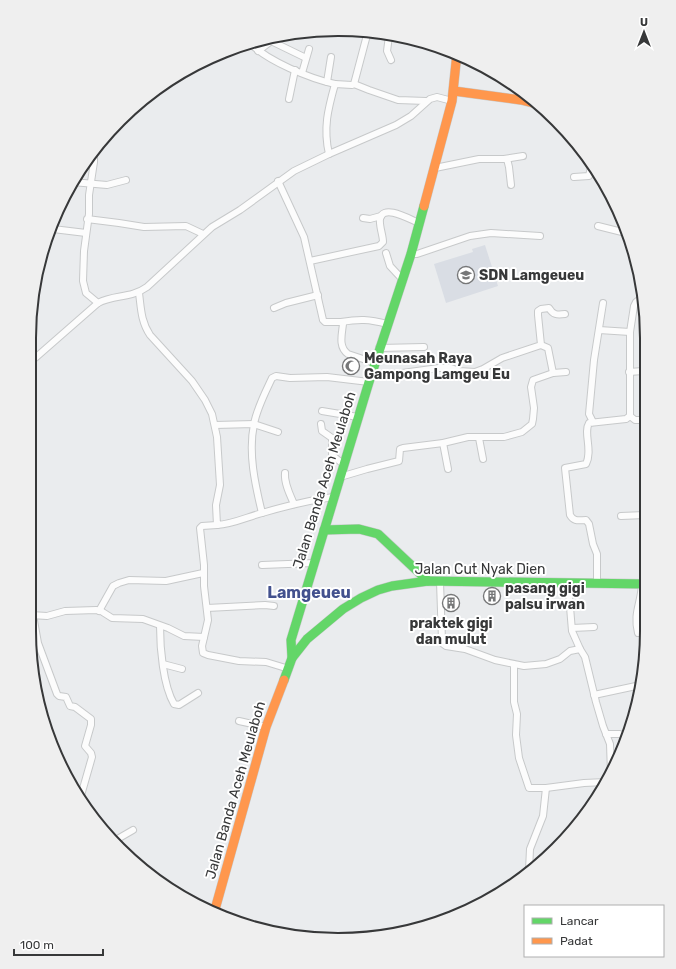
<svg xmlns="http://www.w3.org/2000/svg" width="676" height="969" font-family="Rubik,sans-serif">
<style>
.built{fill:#d9dde4}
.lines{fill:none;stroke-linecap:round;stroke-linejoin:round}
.street-casing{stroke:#c7c9ca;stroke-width:8}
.fast-casing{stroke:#c7c9ca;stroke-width:10}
.slow-casing{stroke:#c7c9ca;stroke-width:10}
.street{stroke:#fcfcfc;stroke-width:6}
.fast{stroke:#63d668;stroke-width:9}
.slow{stroke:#ff974d;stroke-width:9}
.labels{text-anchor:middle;stroke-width:4;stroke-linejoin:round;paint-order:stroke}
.poi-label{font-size:14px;font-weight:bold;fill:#373839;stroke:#fff;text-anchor:start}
.street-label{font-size:14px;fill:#373839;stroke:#fff}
.quarter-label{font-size:16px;font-weight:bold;fill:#43518e;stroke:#fff}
.rim{fill:none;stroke:#373839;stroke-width:2}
</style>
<rect width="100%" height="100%" fill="#eaecee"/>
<polygon class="built" points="485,245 498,286 446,303 434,264 473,252 472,249"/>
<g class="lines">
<g class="street-casing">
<g id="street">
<polyline points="389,36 387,51 391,60"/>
<polyline points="271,41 306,58"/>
<path d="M250,43C267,61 311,79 335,84"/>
<polyline points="258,51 279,35"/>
<polyline points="302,73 309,49"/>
<polyline points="327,82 331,57"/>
<polyline points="354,84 369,90 398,100 426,101"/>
<polyline points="289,99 295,70"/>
<polyline points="94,153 94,162 89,195 89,214 84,251 83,281 86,293 98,303"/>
<path d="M329,154C323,128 328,109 335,84L352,85L354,84L367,35L404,37"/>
<polyline points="507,159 509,167 511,185"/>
<polyline points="435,168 479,159 504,159 523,156"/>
<polyline points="574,177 589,176 591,167"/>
<path d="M278,181L304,237L323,320L325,322H341L343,324C342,334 338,347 348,354L375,363"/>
<polyline points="72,182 107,185 126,180"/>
<polyline points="606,190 607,190"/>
<polyline points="363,218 370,219 381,216"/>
<polyline points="87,219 119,223 144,227 186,226 203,234"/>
<polyline points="598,226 626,233"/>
<polyline points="53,229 86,233"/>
<polyline points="386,253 390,266 403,280"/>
<polyline points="411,254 417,254 470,236 491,233 540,236"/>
<path d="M310,261L379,246L383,242C383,235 379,226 380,219C383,203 411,220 419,223"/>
<path d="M139,293C141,308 141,322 150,335L192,381L205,400L212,414L217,437L220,485L216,505L217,525C233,524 247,517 262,513C286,506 310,500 334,497"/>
<polyline points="274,308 286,303 318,295"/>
<path d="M341,322C359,319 369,319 387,324"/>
<polyline points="599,330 630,332"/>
<polyline points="541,345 548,348 553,373"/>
<polyline points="379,348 424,347"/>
<path d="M34,359L98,303C115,294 130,299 147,287L212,227L240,210L294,171L329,154L396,125L411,116L430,99L437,97L452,101"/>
<polyline points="629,372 643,371"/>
<path d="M371,375L380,376L439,368H451L459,371L475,372L483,369L502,358L541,345L538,315V311L541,309L549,308C553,315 557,315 565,314"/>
<polyline points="322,411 358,417"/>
<polyline points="630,416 635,420 643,420"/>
<polyline points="593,422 589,414 594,360 603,303"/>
<polyline points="321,424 322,431 332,438 332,455 343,464"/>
<polyline points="215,425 254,424 278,432"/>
<polyline points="479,438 483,459"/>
<polyline points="443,443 448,469"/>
<path d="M285,473C284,483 290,495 294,504"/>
<polyline points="340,477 367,469 399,461 400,449 403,448 443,443 468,437 504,437 522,432 532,424 533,419 534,408 531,387 533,380 553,373 566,372"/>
<path d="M262,513C255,484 248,453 254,424C257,408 265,393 272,378L276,376L290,378L327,377L369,382"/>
<polyline points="621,516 645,515"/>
<polyline points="217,525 202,526 200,528 204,565 204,586 208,620 202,646 203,653 208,655 239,661 266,662 289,669"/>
<polyline points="262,565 314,563"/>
<polyline points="440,582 442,640 442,643 446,646 465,649 495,660 524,666 546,664 560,659 570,651 580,649"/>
<polyline points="568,583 572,631 580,649 585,657 596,702 603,726 610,744 611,773"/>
<path d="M597,583V554L593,544L589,524L586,520C579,520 574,522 570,515L565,468L586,464C593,450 583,433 589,423L626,419L630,416V332L634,306L636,302L641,298"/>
<polyline points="207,608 265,605 274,606"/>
<polyline points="99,611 113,586 119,583 129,580 166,581 203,573"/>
<polyline points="31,615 47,616 65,611 96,610 101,611 112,618 143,619 168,628 184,636 204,637"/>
<polyline points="33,615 38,643 57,694 59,696 66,697 70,706 75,707 91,719 91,725 85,746 91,753 92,757 80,799"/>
<path d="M160,626C160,648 163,685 174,704L179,705L198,693"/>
<polyline points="572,628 594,627"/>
<path d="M638,633C633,613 641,604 642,584"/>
<polyline points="163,664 182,669"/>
<polyline points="514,665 514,702 517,714 516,735 519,758 529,788 546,788 584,783 606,782"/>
<polyline points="594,695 636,686 640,684 642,679"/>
<polyline points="239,721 266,727"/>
<polyline points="606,734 619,734 627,736"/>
<polyline points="114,841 133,830"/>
<polyline points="529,870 530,849 543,816 546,788"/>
</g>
</g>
<g class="fast-casing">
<g id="fast">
<polyline points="324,530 359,529 378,534 428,581"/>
<polyline points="292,658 307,639 343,609 361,598 378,590 392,586 428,581 646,584"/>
<polyline points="284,680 292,658 291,640 369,382 411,254 424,206"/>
</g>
</g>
<g class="slow-casing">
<g id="slow">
<polyline points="454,91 521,100 537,104"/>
<polyline points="424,206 452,101 457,53"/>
<polyline points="214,913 266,727 284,680"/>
</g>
</g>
<use href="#street" class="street"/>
<use href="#fast" class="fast"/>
<use href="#slow" class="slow"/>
</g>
<defs>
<g id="school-ring" transform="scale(0.9)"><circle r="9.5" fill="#fff" stroke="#767778" stroke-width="1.5"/><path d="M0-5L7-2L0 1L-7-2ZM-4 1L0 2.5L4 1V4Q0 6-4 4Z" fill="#767778"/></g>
<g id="mosque-ring" transform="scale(0.9)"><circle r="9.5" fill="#fff" stroke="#767778" stroke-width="1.5"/><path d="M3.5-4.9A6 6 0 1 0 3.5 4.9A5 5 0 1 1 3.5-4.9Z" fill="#767778"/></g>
<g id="building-ring" transform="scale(0.9)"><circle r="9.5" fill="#fff" stroke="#767778" stroke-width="1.5"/><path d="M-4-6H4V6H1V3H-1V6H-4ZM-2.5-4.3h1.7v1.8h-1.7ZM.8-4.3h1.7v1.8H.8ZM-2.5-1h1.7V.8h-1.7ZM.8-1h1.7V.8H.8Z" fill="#767778"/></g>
</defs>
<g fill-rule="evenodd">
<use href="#school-ring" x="466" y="275"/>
<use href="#mosque-ring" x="351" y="366"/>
<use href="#building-ring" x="492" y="596"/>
<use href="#building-ring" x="451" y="603"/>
</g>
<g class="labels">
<g class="poi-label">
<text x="479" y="280">SDN Lamgeueu</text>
<text x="364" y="363">Meunasah Raya<tspan x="364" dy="16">Gampong Lamgeu Eu</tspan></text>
<text x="505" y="593">pasang gigi<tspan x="505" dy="16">palsu irwan</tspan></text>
<text x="451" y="628" text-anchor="middle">praktek gigi<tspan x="451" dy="16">dan mulut</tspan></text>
</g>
<g class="street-label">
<text transform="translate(324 480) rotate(-73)" y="5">Jalan Banda Aceh Meulaboh</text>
<text x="480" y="574">Jalan Cut Nyak Dien</text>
<text transform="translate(235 790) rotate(-74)" y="5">Jalan Banda Aceh Meulaboh</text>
</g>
<g class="quarter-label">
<text x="309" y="598">Lamgeueu</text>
</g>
</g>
<path d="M0 0H676V969H0ZM338 36H338A302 302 0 0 1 640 338V631A302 302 0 0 1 338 933H338A302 302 0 0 1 36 631V338A302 302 0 0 1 338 36Z" fill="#efefef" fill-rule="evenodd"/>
<path class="rim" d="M338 36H338A302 302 0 0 1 640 338V631A302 302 0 0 1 338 933H338A302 302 0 0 1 36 631V338A302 302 0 0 1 338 36Z"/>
<rect x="524" y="905" width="140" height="52" fill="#ffffff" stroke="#afafb0"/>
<rect x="532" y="918" width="20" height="6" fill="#63d668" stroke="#afafb0"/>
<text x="560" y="925" font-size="12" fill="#373839">Lancar</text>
<rect x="532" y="938" width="20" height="6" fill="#ff974d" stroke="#afafb0"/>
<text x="560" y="945" font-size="12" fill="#373839">Padat</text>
<g transform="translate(644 32)" stroke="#ffffff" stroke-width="3" paint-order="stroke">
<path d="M0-3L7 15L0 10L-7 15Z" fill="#373839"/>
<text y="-6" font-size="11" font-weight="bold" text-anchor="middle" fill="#373839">U</text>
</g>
<path d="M14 949v6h89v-6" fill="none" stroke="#373839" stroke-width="2"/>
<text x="20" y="949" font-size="12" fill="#373839" stroke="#ffffff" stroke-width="3" paint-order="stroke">100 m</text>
</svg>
